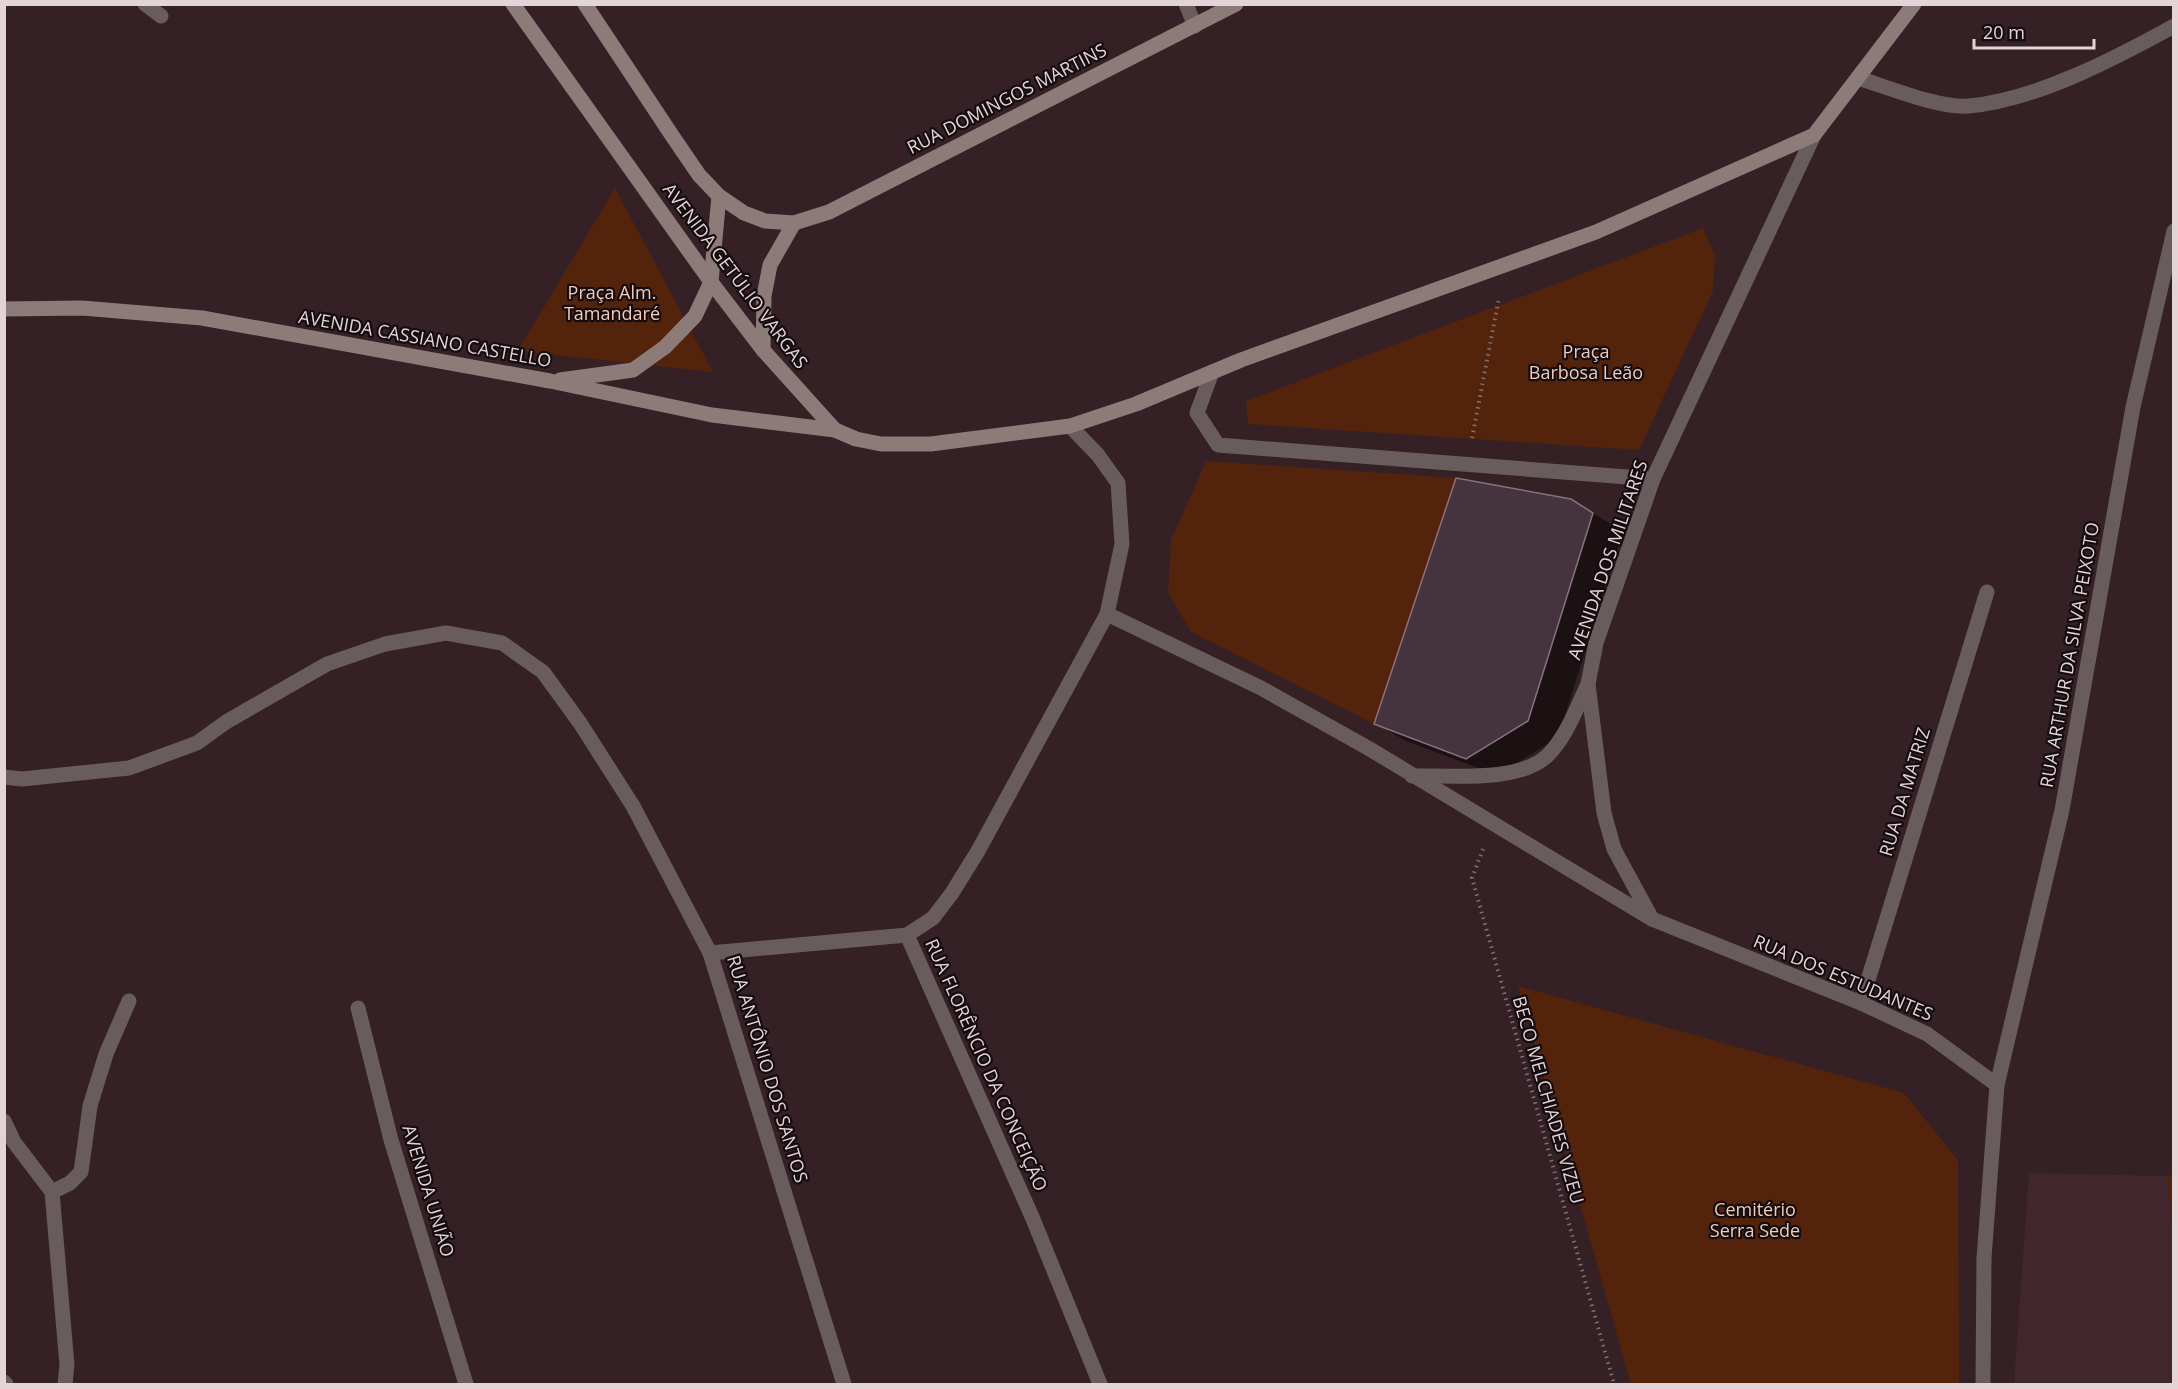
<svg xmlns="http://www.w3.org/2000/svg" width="2178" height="1389" font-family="'Open Sans',sans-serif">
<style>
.built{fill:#41262e}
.green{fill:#54230c}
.shadow{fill:#0007}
.building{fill:#45333e;stroke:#87727f;stroke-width:1.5}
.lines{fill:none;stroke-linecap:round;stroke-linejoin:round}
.path{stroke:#816f73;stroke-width:4;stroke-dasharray:1.5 4.5;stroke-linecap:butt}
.lane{stroke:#685d5c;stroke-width:15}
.street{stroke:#685d5c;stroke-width:15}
.secondary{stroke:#8d7b7a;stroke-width:15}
.labels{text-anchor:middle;stroke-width:4.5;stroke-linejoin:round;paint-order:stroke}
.street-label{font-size:18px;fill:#e2d4d7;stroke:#150c0f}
.park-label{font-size:18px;fill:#f2cbbb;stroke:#150c0f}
</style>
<rect width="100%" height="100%" fill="#342025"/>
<polygon class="built" points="2029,1173 2168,1176 2174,1241 2173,1384 2014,1384"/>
<g class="green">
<polygon points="615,188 713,372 518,351"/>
<polygon points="1703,228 1715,256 1713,291 1639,450 1248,424 1246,401"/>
<polygon points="1206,461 1456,478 1374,724 1191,632 1168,592 1171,540"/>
<polygon points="1518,986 1904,1093 1958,1160 1959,1384 1631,1384"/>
<polygon points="2173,1174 2174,1174 2173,1241 2168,1176"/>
</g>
<polygon class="shadow" points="1570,500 1623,531 1558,738 1497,775 1406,741 1375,723"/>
<polygon class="building" points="1456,478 1571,499 1593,513 1528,721 1466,759 1374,724"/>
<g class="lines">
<g class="path">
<polyline points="1472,438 1499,298"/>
<polyline points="1483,849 1472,878 1614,1384"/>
</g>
<g class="lane">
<polyline points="4,1121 14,1142 52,1192 67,1365 65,1384"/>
<polyline points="52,1192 70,1183 81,1172 90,1106 106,1054 129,1001"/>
<polyline points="4,1382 6,1384"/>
</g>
<g class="street">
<polyline points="145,4 161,16"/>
<polyline points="1186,4 1195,26"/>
<path d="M1858,78C1887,87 1941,109 1969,106C2036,100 2116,58 2174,26"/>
<polyline points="1212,372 1197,413 1218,445 1653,479"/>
<polyline points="1070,426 1098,455 1118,483 1122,544 1107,614 978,851 952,893 933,918 907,935 1033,1219 1100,1384"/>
<polyline points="1107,614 1261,688 1368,748 1652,919 1861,1003 1927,1034 1997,1085 1984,1258 1983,1384"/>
<path d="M1412,776C1450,775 1518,783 1547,756C1566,738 1577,707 1588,684"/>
<polyline points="4,777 22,779 129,768 197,743 226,722 327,664 385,644 446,633 502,643 543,672 580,723 633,806 710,953 844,1384"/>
<polyline points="1652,919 1614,849 1604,813 1588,684 1596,643 1653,479 1814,135"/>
<polyline points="710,953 907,935"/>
<polyline points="1861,1003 1987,592"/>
<polyline points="358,1008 391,1140 466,1384"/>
<polyline points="1997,1085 2062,810 2133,407 2174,231"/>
</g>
<g class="secondary">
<polyline points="513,4 711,282 763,350 835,430 856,439 881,444 931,444 1070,426 1136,404 1241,360 1596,232 1814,135 1914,4"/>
<polyline points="585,4 671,134 699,175 719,196 744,213 765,221 794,223 829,212 1236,4"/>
<polyline points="4,309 82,308 202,318 550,381 712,415 835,430"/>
<polyline points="763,350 764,296 770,265 794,223"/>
<polyline points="560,380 633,370 665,347 695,316 711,282 719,196"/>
</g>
</g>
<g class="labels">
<g class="street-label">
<text transform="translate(1007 99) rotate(-27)" y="6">RUA DOMINGOS MARTINS</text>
<text transform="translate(735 276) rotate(53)" y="6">AVENIDA GETÚLIO VARGAS</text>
<text transform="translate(425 339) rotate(10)" y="6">AVENIDA CASSIANO CASTELLO</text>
<text transform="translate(1608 560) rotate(-71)" y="6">AVENIDA DOS MILITARES</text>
<text transform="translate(2070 655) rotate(-80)" y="6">RUA ARTHUR DA SILVA PEIXOTO</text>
<text transform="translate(1905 792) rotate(-73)" y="6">RUA DA MATRIZ</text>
<text transform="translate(1843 978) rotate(23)" y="6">RUA DOS ESTUDANTES</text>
<text transform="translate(986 1065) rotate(66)" y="6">RUA FLORÊNCIO DA CONCEIÇÃO</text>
<text transform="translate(767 1069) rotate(73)" y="6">RUA ANTÔNIO DOS SANTOS</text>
<text transform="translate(1548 1100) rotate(74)" y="6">BECO MELCHIADES VIZEU</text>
<text transform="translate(428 1191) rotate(73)" y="6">AVENIDA UNIÃO</text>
</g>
<g class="park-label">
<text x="612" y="299">Praça Alm.<tspan x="612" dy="21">Tamandaré</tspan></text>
<text x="1586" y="358">Praça<tspan x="1586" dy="21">Barbosa Leão</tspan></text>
<text x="1755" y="1216">Cemitério<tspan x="1755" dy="21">Serra Sede</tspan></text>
</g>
</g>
<rect width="2178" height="1389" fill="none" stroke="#e2d4d7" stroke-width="12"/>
<path d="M1974 39v9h120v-9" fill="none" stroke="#e2d4d7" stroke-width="3"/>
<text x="1983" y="39" font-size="18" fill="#e2d4d7" stroke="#150c0f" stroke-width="4.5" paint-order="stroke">20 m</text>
</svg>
